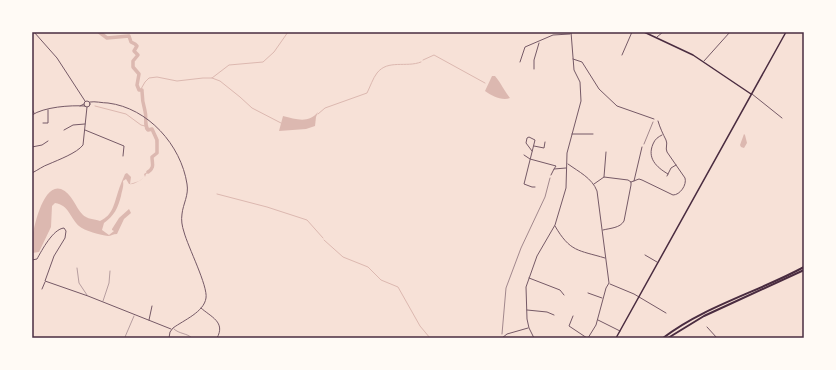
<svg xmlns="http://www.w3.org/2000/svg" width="836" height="370" font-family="Jost,sans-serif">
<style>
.water{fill:#dcb8b0}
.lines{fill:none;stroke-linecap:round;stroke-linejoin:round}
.stream{stroke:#dcb8b0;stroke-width:1}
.river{stroke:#dcb8b0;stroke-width:3.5}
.path{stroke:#4a2c40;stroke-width:0.5}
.service{stroke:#755966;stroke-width:0.5}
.minor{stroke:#755966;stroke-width:1}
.tertiary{stroke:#755966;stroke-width:1}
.secondary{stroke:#4a2c40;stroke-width:1.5}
.motorway{stroke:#4a2c40;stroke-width:2}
.neatline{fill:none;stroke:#4a2c40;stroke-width:1.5}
</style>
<rect width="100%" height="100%" fill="#f7e1d7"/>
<g class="water">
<path d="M98,32L108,38L129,36L131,42L136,45L137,47L134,51L138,55C135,59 130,65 134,70C137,72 138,70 139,74C140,80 136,84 139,90H142V91C142,100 145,107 146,116C143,109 141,100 142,91L139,90L136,86L138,74C132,66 129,65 137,56L133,50L136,47V46L131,43L128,37L107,39Z"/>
<path d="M492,76H495C501,83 505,92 510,98C502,101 492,96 485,91Z"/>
<path d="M318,112L316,117L315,126L306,129L279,131L283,116C296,119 308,124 318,112Z"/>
<path d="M144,121L147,129H152C156,137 157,144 157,153L152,158L153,163V169L146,174L145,177C141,180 134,185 129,184L126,179L123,181C124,187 122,190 121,196C118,208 114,216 104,223L102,230L109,235L114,231L112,230V229L119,218L129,209L131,213L124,219L117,234C113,234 111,236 108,236C101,235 84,231 79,226C70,218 69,205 55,203L52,206L51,227L39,252L32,253C32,248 31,243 32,238C34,227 43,183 61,189C72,193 75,207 83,215C87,219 94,219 100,221C113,215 114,204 118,192C120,185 123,179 125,174L127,173L131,177L130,184L139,181L145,177L144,174L149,171L152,167L151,158L157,151C156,144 156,137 151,130L147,131L145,129Z"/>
<polygon points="744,134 745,135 747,143 744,148 741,147 740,145"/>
</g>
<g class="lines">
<g class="stream">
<polyline points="423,60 434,55 485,83"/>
<polyline points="212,78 220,81 240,97 252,108 281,123"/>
<polyline points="141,89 145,82 149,78 157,77 177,81 203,78 212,78 229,65 263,62 274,52 288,32"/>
<polyline points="95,106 126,114 141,125 145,126"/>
<path d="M318,114L325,108L367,93C370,87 373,78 377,73C388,59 406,68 421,62"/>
<polyline points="217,194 267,207 307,220 323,238"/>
<polyline points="324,240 343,257 368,267 381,280 398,287 420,326 430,338"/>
</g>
<path class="river" d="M99,32L107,38L129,36L131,42L135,44L137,46L134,51L138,55L133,61V67L139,74L137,85L139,90H142V91C142,98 143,104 145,111C147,118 144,124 148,130L152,129L157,140V153L152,157C152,164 155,167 148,172"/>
<g class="path">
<polyline points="644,144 653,122"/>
<polyline points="502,334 506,288 521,248 545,197 550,178"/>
</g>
<g class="service">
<polyline points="77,268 79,283 87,295"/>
<polyline points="103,301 109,283 110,271"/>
<path d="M174,329C179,334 187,333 192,338"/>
<polyline points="125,337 134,316"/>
</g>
<g class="minor">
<polyline points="657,37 663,32"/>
<polyline points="622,55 632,32"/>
<polyline points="573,59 582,62 599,89 617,106 654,119"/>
<polyline points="704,61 730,32"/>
<polyline points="520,62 525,47 553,35 570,34"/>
<polyline points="534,69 534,60 539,43"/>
<polyline points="752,94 782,118"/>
<polyline points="80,106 84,104"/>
<polyline points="32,109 34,113"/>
<path d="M32,115C44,107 70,105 85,106"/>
<polyline points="43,123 48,123 48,110"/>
<polyline points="64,130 73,125 85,124"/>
<polyline points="85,130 124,146 123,156"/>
<polyline points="572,134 593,134"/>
<path d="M662,135C658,137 655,139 653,144C647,158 656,167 668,174"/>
<polyline points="534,146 544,148 545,142"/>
<polyline points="32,147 42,145 48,141"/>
<polyline points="532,151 526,143 527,138 529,137 535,140 524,184 532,187 535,187"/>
<polyline points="524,155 530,159 556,166 554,169"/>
<path d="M568,164C579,172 592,178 597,191L609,283L606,288L596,325L588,338"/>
<path d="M32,173C38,170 43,166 49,164C58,160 77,153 83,145L87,107"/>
<polyline points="551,175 554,169 566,168"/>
<polyline points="667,176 671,168 676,165"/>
<polyline points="604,177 606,152"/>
<polyline points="634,181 642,147"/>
<path d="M631,182L639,179L642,180L673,195C680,195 687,185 685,178L667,152C665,148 668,144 666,140C663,134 660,128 658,121"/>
<path d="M594,184L604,177L628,180L631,182V185L624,221C620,228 611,228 603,230"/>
<path d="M555,226C570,252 578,250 605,258"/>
<polyline points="645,255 657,262"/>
<path d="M32,260L37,259C42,250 53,229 64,228L66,231L65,238L54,256L45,281L88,296L171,329"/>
<polyline points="529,278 560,290 564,295"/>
<polyline points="610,284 634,294 666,313"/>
<polyline points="42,289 45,282"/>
<polyline points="588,293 602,298"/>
<path d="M201,308C211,317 226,322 217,338"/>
<polyline points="527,310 547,312 554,315"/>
<polyline points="573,316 569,326 587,338"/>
<polyline points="149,320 152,306"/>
<polyline points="598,320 620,331"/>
<polyline points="707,327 717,338"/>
<polyline points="502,338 507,334 528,328"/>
<polyline points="534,338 529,328 527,319 526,287 537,256 555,225 566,188 567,153 581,101 580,82 574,70 571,32"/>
</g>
<g class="tertiary">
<polyline points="34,32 57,58 85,101"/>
<circle cx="87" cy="104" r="3"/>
<path d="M90,102C95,101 102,103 108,103C148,108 181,145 187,184C189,195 183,204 182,214C181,220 182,226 184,232C188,247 208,286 206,298C204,312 184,320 173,328L170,332L169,338"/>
</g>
<g class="secondary">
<polyline points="644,32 693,55 751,94"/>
<polyline points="616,338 786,32"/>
</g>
<g class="motorway">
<path d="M663,338C705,306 758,292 804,267"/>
<polyline points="668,338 704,316 804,270"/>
</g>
</g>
<rect width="836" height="370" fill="none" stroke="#fffaf5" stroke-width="66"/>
<rect x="33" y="33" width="770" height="304" class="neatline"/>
</svg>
